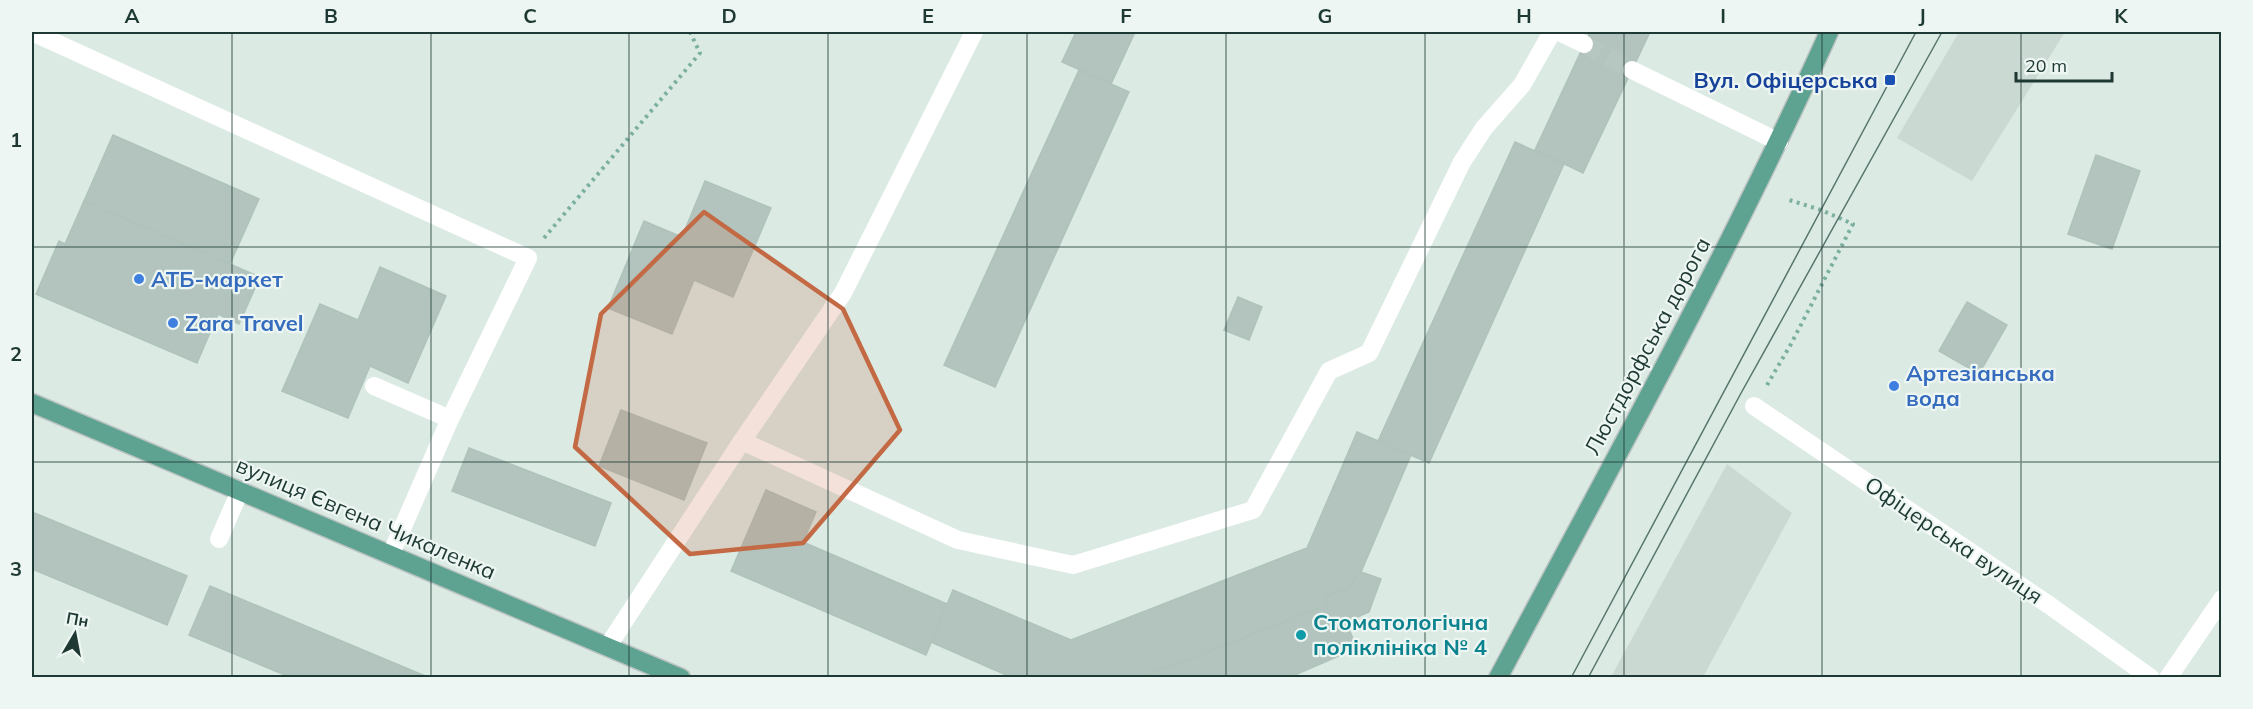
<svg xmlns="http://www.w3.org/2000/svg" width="2253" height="709" font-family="Mulish,sans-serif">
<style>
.built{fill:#cbd9d3}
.building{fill:#b2c4bd;stroke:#afc3bb;stroke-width:1.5}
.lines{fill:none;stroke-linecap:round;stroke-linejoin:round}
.minor-tunnel{stroke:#b6c7c1;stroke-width:18;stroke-dasharray:18 9;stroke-linecap:butt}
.major-casing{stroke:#bcc4c2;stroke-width:21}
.path{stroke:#7bafa0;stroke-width:4;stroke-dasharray:3 4.5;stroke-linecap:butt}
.minor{stroke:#fff;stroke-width:18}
.major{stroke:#5ea292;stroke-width:18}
.tram{stroke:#57766e;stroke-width:1.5}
.marked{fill:#c36944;fill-opacity:0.2;stroke:#c36944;stroke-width:4.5;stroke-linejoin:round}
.grid{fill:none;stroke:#1e3933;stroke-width:1.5;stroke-opacity:0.55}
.transit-dot{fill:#1a4fb4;stroke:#edf6f2;stroke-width:2}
.shop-dot{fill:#3f7fe0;stroke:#edf6f2;stroke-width:2}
.culture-dot{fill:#0f9aa8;stroke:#edf6f2;stroke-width:2}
.labels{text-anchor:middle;stroke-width:4.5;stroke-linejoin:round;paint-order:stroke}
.transit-label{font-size:22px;font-weight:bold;fill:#164399;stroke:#edf6f2;text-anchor:end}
.shop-label{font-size:22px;font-weight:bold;fill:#366cbe;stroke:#edf6f2;text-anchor:start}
.street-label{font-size:22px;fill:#1e3933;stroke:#edf6f2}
.culture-label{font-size:22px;font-weight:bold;fill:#0d838f;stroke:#edf6f2;text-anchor:start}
.neatline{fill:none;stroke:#1e3933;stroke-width:2}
.grid-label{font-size:20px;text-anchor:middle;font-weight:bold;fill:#1e3933}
</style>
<rect width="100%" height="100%" fill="#dceae4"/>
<g class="built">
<polygon points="1959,32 2065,32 1972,181 1897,138"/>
<polygon points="1727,464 1792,513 1703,677 1611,677"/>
</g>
<g class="building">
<polygon points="1076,32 1135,32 1111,84 1062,62"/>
<polygon points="1590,32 1650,32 1583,173 1535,150"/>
<polygon points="1079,70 1129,92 995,387 944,365"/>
<polygon points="113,135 259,199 230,264 84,201"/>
<polygon points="1515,142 1564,164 1429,463 1378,441"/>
<polygon points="2096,155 2140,171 2112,249 2068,234"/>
<polygon points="705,181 771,208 733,297 694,280 672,334 608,308 644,221 682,237"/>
<polygon points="84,201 260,277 239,324 218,314 197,363 36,294 59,241 65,244"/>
<polygon points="380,267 446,296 408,383 370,366 348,418 282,391 320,304 358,320"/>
<polygon points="1238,297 1262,307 1249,340 1224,330"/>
<polygon points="1967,302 2007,325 1979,374 1939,351"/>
<polygon points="621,410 707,443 684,500 599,466"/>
<polygon points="1357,432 1411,455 1361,572 1347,589 1325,597 1328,605 1140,678 1013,678 931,642 953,590 1071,640 1307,548"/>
<polygon points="469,448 611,503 595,546 452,491"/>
<polygon points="766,490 816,512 803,542 947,604 926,655 731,571"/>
<polygon points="32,512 187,576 167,625 32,569"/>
<polygon points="1361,572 1381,579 1369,612 1346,622 1357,648 1288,678 1140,678 1328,605 1325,597 1347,589"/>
<polygon points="210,586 430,678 292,678 189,635"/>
</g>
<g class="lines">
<polyline class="minor-tunnel" points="1584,44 1632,70"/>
<g class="major-casing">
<g id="major">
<polyline points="32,403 681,678"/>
<path d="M1498,678C1612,464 1730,252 1829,32"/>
</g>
</g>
<g class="path">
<polyline points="544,238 700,53 690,32"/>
<polyline points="1767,385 1791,344 1853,224 1821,210 1786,199"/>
</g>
<g class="minor">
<polyline points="32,32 528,258 450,419 374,386"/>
<polyline points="1559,32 1584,44"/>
<polyline points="1632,70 1779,142"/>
<polyline points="1754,406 2049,605 2151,678"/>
<polyline points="742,441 958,540 1073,565 1253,510 1329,371 1369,353 1462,162 1484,128 1522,85 1552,32"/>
<polyline points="219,539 240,491"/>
<polyline points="391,554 450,419"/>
<polyline points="608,646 742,441 843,293 974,32"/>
<polyline points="2168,678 2222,599"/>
</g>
<use href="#major" class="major"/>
<g class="tram">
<polyline points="1571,678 1916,32"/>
<polyline points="1588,678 1740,395 1942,32"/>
</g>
</g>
<path class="marked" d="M704,212L843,309L900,430L803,543L690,554L575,447L601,314Z"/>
<path class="grid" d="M232,32V678M431,32V678M629,32V678M828,32V678M1027,32V678M1226,32V678M1425,32V678M1624,32V678M1822,32V678M2021,32V678M32,247H2222M32,462H2222"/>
<rect class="transit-dot" x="1884" y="74" width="12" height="12" rx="3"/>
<g class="shop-dot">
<circle cx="139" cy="279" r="6"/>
<circle cx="173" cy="323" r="6"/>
<circle cx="1894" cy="386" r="6"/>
</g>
<circle class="culture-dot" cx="1301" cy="635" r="6"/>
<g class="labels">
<g class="transit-label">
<text x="1878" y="88">Вул. Офіцерська</text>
</g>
<g class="shop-label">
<text x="151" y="287">АТБ-маркет</text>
<text x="185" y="331">Zara Travel</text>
<text x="1906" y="381">Артезіанська<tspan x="1906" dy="25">вода</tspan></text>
</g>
<g class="street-label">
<text transform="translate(1647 346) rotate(-62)" y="8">Люстдорфська дорога</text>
<text transform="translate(366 518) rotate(23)" y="8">вулиця Євгена Чикаленка</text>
<text transform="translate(1954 540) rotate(34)" y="8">Офіцерська вулиця</text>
</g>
<g class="culture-label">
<text x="1313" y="630">Стоматологічна<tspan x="1313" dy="25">поліклініка № 4</tspan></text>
</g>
</g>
<rect width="2253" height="709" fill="none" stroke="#edf6f2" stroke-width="66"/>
<g transform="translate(75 634) rotate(10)" stroke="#edf6f2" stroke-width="4.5" paint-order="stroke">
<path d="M0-4.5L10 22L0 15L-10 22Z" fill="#1e3933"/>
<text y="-9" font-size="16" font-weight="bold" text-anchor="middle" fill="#1e3933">Пн</text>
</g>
<path d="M2016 72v9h96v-9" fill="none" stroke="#1e3933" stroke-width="3"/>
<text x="2025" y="72" font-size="18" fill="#1e3933" stroke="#edf6f2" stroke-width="4.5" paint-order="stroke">20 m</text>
<rect x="33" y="33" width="2187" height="643" class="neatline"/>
<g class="grid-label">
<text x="132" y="23">A</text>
<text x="331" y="23">B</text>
<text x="530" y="23">C</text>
<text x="729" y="23">D</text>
<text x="928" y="23">E</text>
<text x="1126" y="23">F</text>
<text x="1325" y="23">G</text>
<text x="1524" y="23">H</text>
<text x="1723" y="23">I</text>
<text x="1922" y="23">J</text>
<text x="2121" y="23">K</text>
<text x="16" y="147">1</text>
<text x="16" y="361">2</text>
<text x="16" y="576">3</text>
</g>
</svg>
